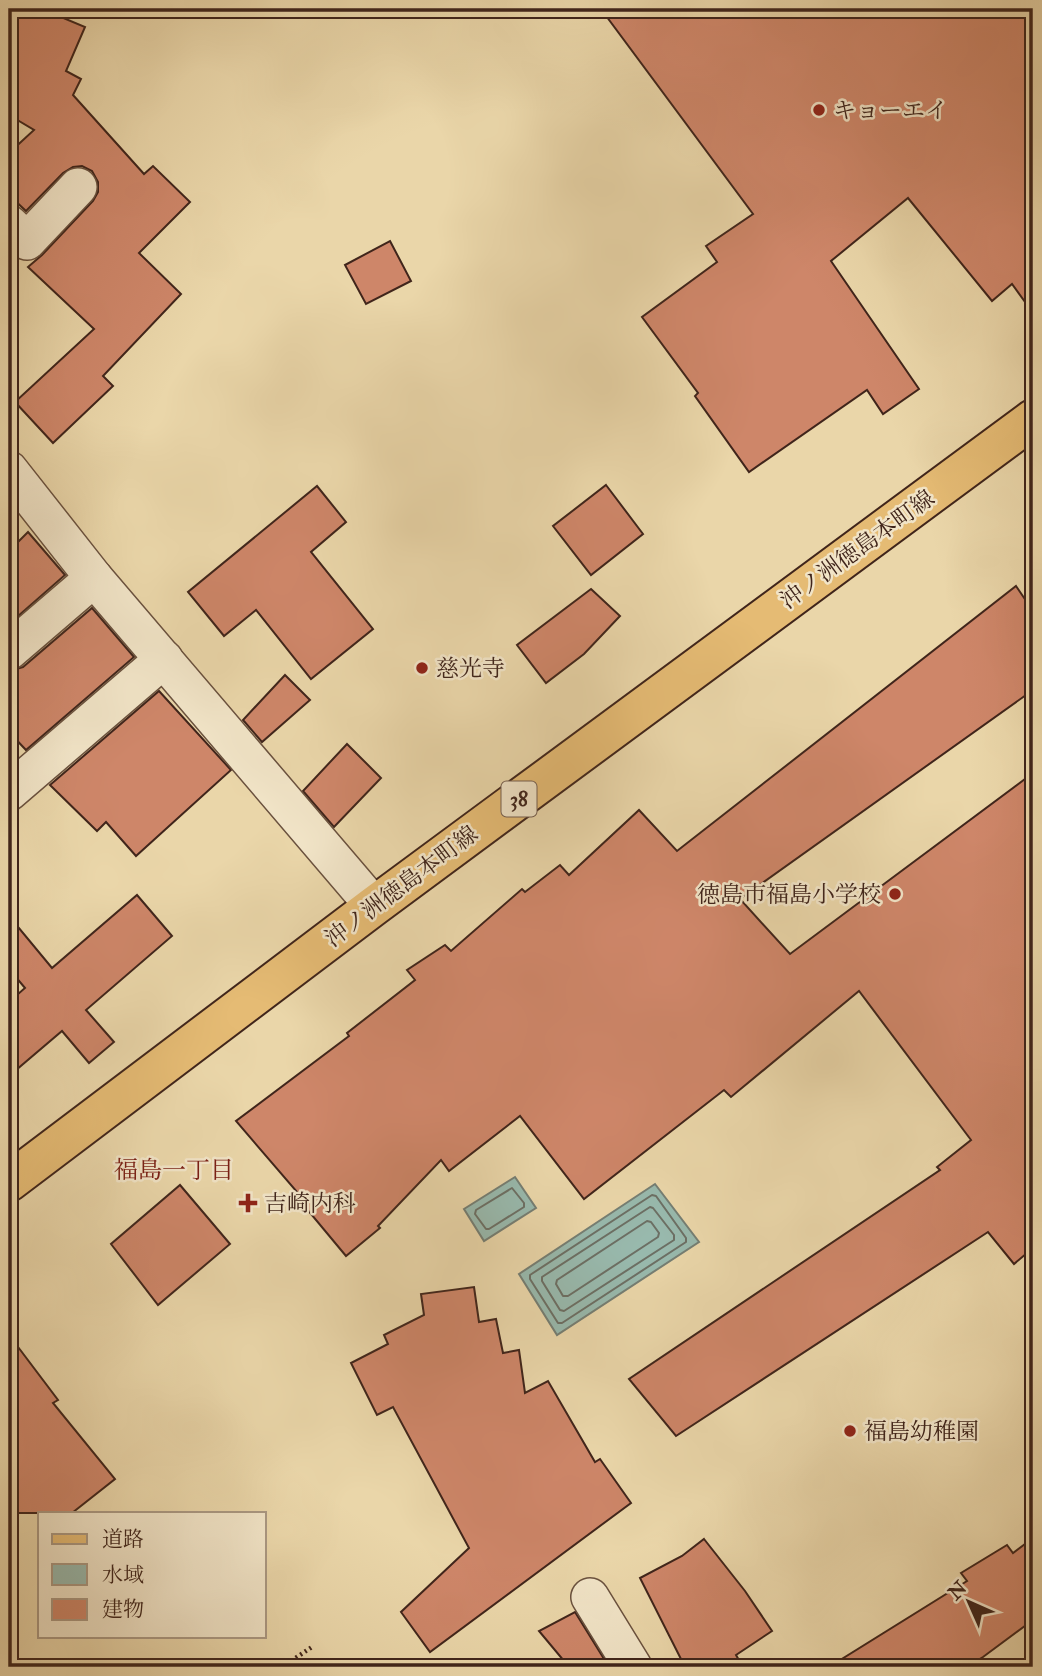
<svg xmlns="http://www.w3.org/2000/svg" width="1042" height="1676" font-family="'IM FELL Double Pica','Noto Serif JP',serif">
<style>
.water{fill:#98b9ad;stroke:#757e73;stroke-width:2}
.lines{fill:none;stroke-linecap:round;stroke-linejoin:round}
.shore{stroke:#6c6f64;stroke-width:2}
.building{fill:#ce8669;stroke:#40251b;stroke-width:2}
.minor-casing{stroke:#6a513e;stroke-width:40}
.primary-casing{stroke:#40251b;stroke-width:42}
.path{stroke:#40251b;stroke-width:4.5;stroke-dasharray:2 3.5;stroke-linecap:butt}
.minor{stroke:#f1e4c7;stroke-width:37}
.primary{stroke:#e5bb74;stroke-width:38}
.poi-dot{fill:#8f2418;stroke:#f1e4c7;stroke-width:2.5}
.labels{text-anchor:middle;stroke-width:5;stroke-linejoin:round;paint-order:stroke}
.shield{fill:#f1e4c7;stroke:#755e4f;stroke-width:2}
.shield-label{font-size:21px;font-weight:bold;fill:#40251b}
.poi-label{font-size:23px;fill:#40251b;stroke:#f1e4c7;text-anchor:start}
.street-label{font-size:23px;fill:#40251b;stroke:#f1e4c7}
.neighbourhood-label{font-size:24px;fill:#7a1f14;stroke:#f1e4c7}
</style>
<rect width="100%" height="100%" fill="#ead6a9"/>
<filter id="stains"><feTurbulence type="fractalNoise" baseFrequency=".00286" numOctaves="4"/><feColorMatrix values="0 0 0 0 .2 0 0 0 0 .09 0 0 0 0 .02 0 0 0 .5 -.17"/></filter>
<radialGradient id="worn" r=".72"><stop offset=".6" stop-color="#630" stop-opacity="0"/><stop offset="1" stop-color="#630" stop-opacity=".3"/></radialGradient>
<g class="water">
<polygon points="515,1177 536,1208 484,1241 464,1209"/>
<polygon points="655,1184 699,1242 557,1335 519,1274"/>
</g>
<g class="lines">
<g class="shore">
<polygon points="512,1188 524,1203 524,1207 489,1229 486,1229 475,1214 476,1210"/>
<polygon points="652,1195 656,1196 686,1238 686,1242 562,1323 558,1323 530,1279 530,1275"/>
<polygon points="650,1207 653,1208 674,1235 674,1240 564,1311 560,1310 542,1281 542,1277"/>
<polygon points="647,1221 651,1222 659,1233 658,1237 568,1296 563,1296 556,1284 557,1280"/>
</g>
</g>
<g class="building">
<polygon points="17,9 42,9 85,27 66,71 81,79 73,95 144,174 153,166 190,202 139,253 181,294 103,376 113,386 53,443 15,402 94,329 28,267 42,255 93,201 98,192 98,182 92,171 82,166 73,167 63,173 26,211 9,195 9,153 34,130 9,115 9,28"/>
<polygon points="601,9 1033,9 1033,313 1012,284 992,301 908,198 831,261 919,389 883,414 867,390 749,472 695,396 698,393 642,317 717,262 706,246 753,214"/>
<polygon points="390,241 411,281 366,304 345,265"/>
<polygon points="606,485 643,534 591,575 553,526"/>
<polygon points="317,486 346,522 311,552 373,629 311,679 256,610 224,636 188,592"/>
<polygon points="28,532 65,575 9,624 9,551"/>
<polygon points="1016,586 1033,611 1033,690 740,899 790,954 1033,773 1033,1248 1014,1264 988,1232 676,1436 629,1379 940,1170 937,1167 971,1140 859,991 731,1097 724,1090 584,1199 520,1116 449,1171 441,1160 378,1226 380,1228 346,1256 301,1202 304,1200 236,1121 349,1036 347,1033 415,980 407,970 445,945 451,951 522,889 525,892 560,865 569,875 639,810 677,851"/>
<polygon points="591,589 620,616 584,654 546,683 517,645"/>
<polygon points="92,608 134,657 26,750 9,732 9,671 23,667"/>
<polygon points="285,675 310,700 262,742 243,720"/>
<polygon points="159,691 231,770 136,856 106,822 97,831 50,785"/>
<polygon points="347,744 381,778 334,827 303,791"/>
<polygon points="137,895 172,936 86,1010 114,1042 89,1063 62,1031 9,1076 9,1002 25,988 9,969 9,916 52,968"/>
<polygon points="180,1185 230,1244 158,1305 111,1244"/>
<polygon points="474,1287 479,1322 496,1319 503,1353 519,1350 525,1393 548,1381 595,1462 600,1459 631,1503 430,1652 401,1612 469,1548 393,1407 377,1415 351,1363 388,1344 384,1335 424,1315 421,1294"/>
<polygon points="9,1335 58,1400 53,1403 115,1479 72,1513 9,1513"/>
<polygon points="1033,1538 1033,1620 983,1657 966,1667 829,1667 967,1581 961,1573 1007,1545 1013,1553"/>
<polygon points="704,1539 745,1591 772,1631 736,1655 743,1667 685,1667 640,1578 682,1556"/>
<polygon points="575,1612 609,1667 569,1667 539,1631"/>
</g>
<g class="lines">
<g class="minor-casing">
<g id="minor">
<polyline points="9,224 27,241 78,187"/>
<polyline points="9,470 94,578 374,906"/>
<polyline points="9,651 94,578"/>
<polyline points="9,792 164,659"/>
<polyline points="590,1597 633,1667"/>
</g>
</g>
<g class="primary-casing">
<polyline id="primary" points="9,1182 374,906 1033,419"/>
</g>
<polyline class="path" points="282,1667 312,1647"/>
<use href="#minor" class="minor"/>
<use href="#primary" class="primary"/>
</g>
<g class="poi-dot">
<circle cx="819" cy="110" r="7"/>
<circle cx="422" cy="668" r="7"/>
<circle cx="895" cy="894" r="7"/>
<path d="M244.5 1192.5h7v7h7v7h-7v7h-7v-7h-7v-7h7z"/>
<circle cx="850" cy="1431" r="7"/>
</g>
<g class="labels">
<rect class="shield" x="501.5" y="781.5" width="35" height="35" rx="5"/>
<g class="shield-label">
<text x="519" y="806">38</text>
</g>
<g class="poi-label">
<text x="833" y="118">キョーエイ</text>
<text x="436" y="676">慈光寺</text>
<text x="881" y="902" text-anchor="end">徳島市福島小学校</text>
<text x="264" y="1211">吉崎内科</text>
<text x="864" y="1439">福島幼稚園</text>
</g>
<g class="street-label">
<text transform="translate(857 549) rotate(-36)" y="8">沖ノ洲徳島本町線</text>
<text transform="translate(401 886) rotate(-37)" y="8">沖ノ洲徳島本町線</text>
</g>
<g class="neighbourhood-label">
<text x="174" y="1178">福島一丁目</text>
</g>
</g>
<rect width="1042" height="1676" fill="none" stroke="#ead6a9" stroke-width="35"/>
<rect x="10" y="10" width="1021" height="1655" fill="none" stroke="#40251b" stroke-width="3.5"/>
<rect x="18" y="18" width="1007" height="1641" fill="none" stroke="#40251b" stroke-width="2"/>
<rect x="38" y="1512" width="228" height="126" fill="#f1e4c7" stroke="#aa9882" stroke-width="2"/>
<rect x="52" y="1534" width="35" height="10" fill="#e5bb74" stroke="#aa9882" stroke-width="2"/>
<text x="102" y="1546" font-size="21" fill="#40251b">道路</text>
<rect x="52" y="1564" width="35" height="21" fill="#98b9ad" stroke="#aa9882" stroke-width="2"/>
<text x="102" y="1582" font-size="21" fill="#40251b">水域</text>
<rect x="52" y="1599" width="35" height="21" fill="#ce8669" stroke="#aa9882" stroke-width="2"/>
<text x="102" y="1616" font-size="21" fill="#40251b">建物</text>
<g transform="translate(969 1602) rotate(315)" stroke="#f1e4c7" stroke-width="5" paint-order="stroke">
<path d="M0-5L12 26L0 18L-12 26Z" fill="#40251b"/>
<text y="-10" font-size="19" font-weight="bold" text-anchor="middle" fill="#40251b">N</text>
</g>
<rect width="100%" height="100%" filter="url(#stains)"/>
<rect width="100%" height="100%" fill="url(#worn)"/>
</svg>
